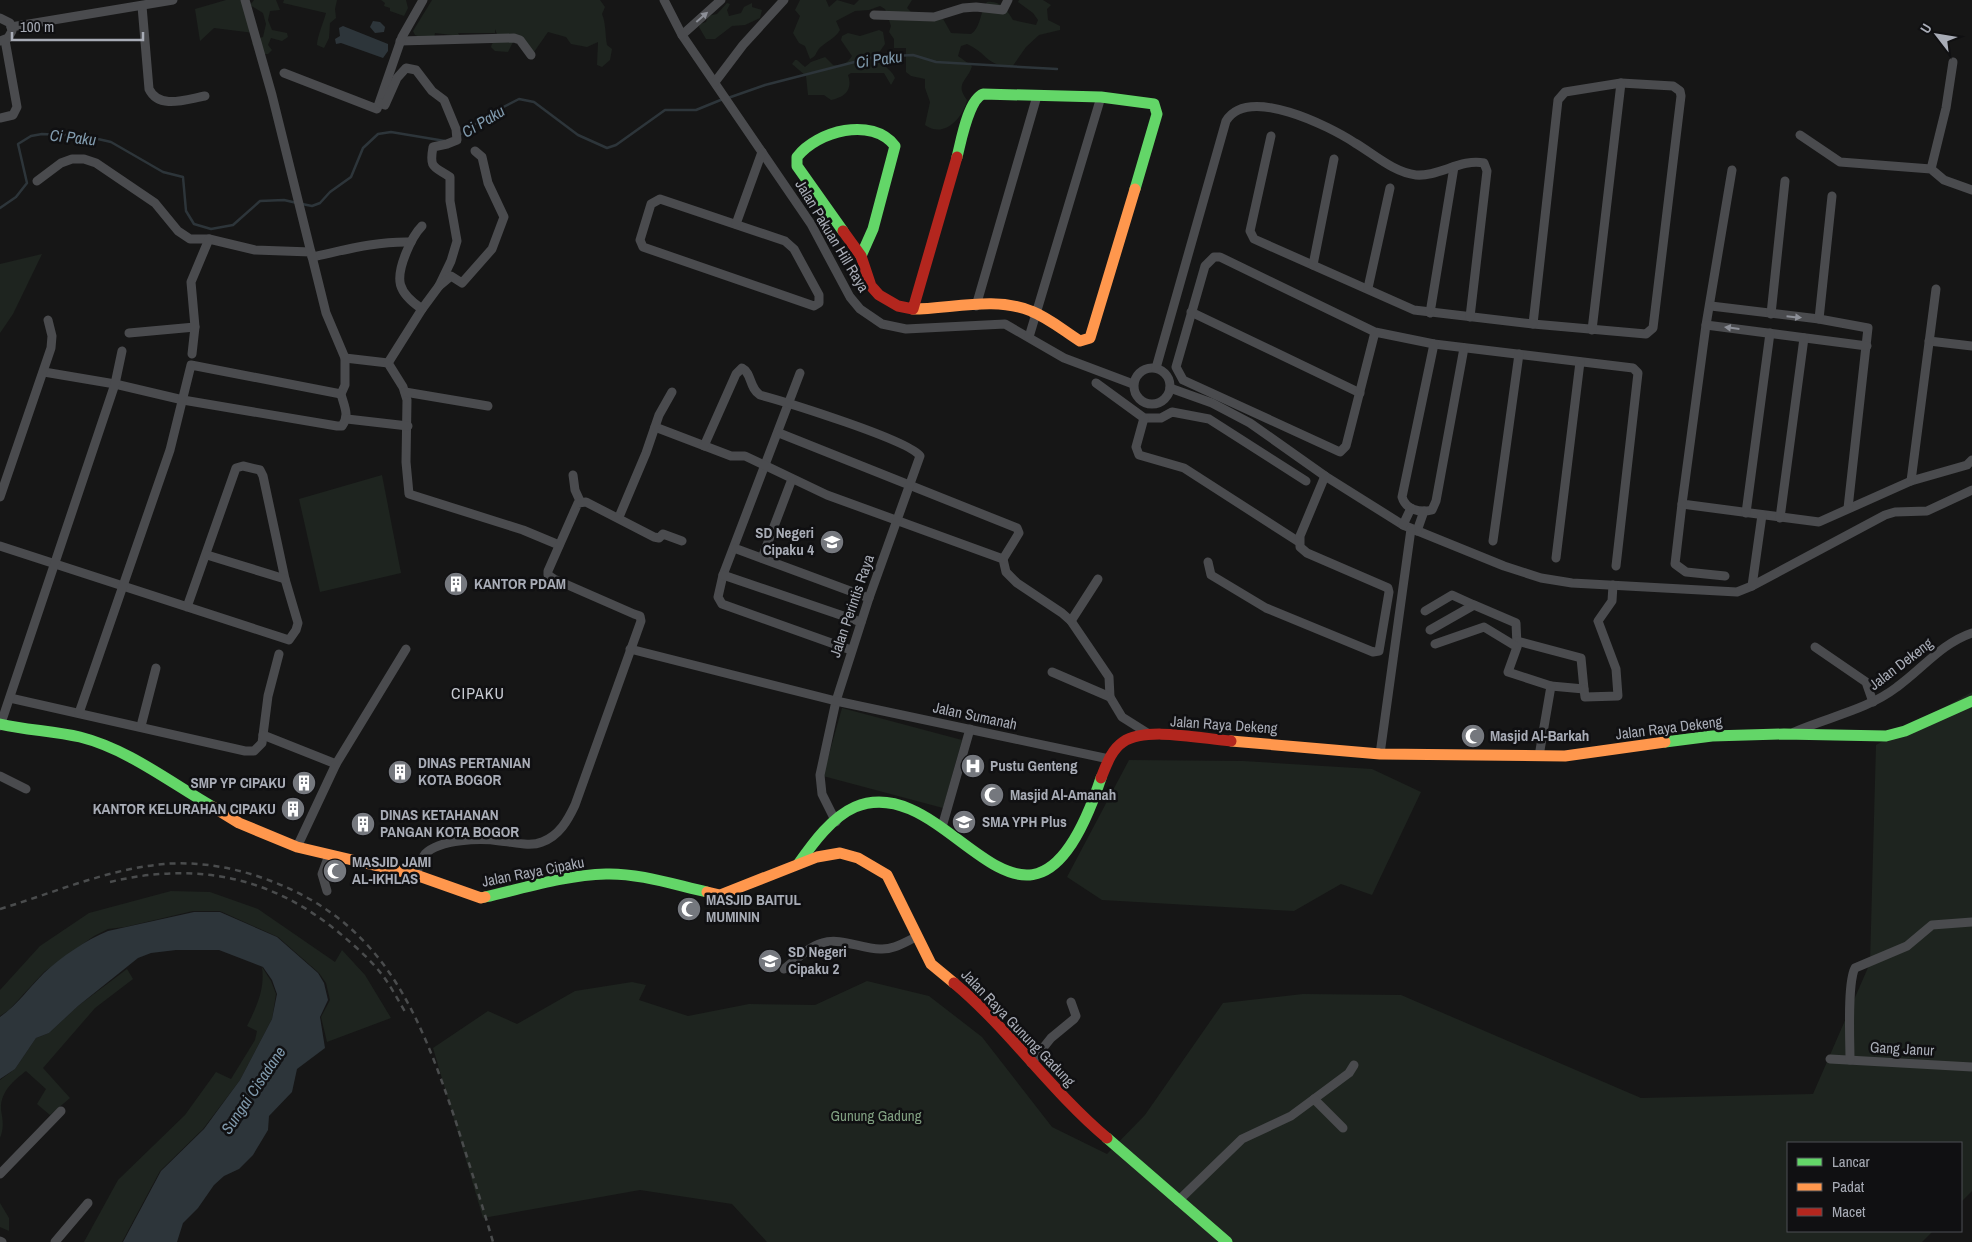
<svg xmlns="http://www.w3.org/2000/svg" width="1972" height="1242" font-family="'Archivo Narrow',sans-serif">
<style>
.green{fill:#1e241f}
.water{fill:#2d353a}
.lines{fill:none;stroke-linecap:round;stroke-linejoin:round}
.stream{stroke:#2d353a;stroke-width:2.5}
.street{stroke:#4a4b4e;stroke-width:9}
.fast{stroke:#63d668;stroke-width:11}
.slow{stroke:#ff974d;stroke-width:11}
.jam{stroke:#b3261e;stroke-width:11}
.rail{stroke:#4a4c4d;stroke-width:2.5;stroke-dasharray:6 5;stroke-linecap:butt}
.oneway{fill:#8c8f97}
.labels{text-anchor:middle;stroke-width:5;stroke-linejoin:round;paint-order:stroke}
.street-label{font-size:15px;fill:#a8acb6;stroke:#101012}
.poi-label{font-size:15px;font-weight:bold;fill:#a8acb6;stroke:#101012;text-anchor:start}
.park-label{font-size:15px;fill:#809f81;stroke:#101012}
.water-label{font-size:16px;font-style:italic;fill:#819bae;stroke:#101012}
.neighbourhood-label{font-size:16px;letter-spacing:1px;fill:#c8cbd2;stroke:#101012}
</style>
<rect width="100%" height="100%" fill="#161616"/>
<g class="green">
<polygon points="226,0 245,0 254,33 214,28 200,41 195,9"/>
<polygon points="254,0 276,0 280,10 270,11 268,20 272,30 287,33 288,37 282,41 271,38 268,45 272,50 268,54 261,54 252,44 254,40 263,37 266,24 263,13 250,5"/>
<path d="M284,0H337L335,9L336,18L330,23L329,38L324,48L317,45C317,37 324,21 326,13L283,3Z"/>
<polygon points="381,0 406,0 408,8 404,16 390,11 390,8 384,6 385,3"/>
<path d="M432,0H600L605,7L602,14C606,23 605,35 607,45L612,49L610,60L602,67L597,65L598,42L587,47L571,44L566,37L548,32L534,52L518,41L513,42L508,52L495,51L491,47L492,44L498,37L495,29V33H458L460,36L435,33L434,38L426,39L415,35L413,31Z"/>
<path d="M800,0H826L829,7L837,0L854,5L859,0H912L907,8L911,12L942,17L951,33L971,34C981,28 980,11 987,2C1000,0 1007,10 1013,20L1036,25L1038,20L1033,13L1018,2L1019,0H1043L1051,5L1047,9L1048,20L1060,26V30L1039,35L1026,47L1012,67C983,64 990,55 967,44L961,46L958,56L972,66C968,81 954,83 967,100C963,118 944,139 925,125L930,102L925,88V79L911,76L906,72V48H894V39L889,32L891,26L885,9L880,6L869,10L855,11L836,21L840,30C835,39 823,43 818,50C815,55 816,56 810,59L805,46L799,43L793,33L800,16L795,10Z"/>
<polygon points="727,3 730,4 727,10 729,16 741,13 744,7 752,3 752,7 762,10 760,18 745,25 732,26 715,39 706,39 699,27 700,24 706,22 708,16 717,14"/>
<path d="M879,30L883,32L885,44L878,54C880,66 891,68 895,78L891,85L884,73H851L848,75C853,90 845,97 831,100L824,95H808L806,76L792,64L795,60H797L805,67L811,62L825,57L833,65C842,66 847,64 852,56L841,40L842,36L848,33L860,36Z"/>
<polygon points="42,254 13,314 0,333 0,264"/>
<polygon points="382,475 401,573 320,592 299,499"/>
<polygon points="1972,692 1972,1191 1961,1202 1961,1143 1788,1143 1788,1231 1933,1231 1922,1242 767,1242 732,1204 640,1190 483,1218 433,1048 488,1011 517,1024 575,991 632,982 646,985 639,1000 688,1016 749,1004 815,1005 867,981 929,996 982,1037 1052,1127 1107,1154 1145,1115 1223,1003 1303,994 1401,995 1641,1098 1813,1094 1870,963 1876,745"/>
<polygon points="842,708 962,740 943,808 823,776"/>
<polygon points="1129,760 1243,761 1372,769 1421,792 1372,895 1341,884 1294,911 1102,900 1067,877"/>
<polygon points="171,891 210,892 258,909 335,962 342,950 365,975 391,1018 327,1042 321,1017 330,1000 326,983 319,973 278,937 220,911 193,911 125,927 108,929 94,936 44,972 9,1010 0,1016 0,990 40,946 89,913"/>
<path d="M262,967L271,981L276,994L272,1019L240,1080L203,1129L160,1171L122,1242H84L118,1180L185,1115L216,1072L231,1079L255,1040L257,1031L247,1026C257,1006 265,989 262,967Z"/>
<path d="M127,969L133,979L95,1008L43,1068L70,1098L50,1115L37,1104L46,1089L26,1071C13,1081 0,1092 1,1110C3,1121 4,1128 0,1138V1080L15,1069L36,1038L49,1033L78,1006Z"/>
<polygon points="0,1203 9,1218 9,1231 0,1227"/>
</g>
<g class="water">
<polygon points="373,21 380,22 385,27 384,32 375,33 370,27"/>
<polygon points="343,26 388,44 388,51 383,58 341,43 336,44 335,39 340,36 339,28"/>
<path d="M194,912H220L277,937L318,973L324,983L328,1000L320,1017L325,1048L297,1069L292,1092L269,1116L268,1130L253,1155L239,1169L224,1176L214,1185L198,1208L183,1223L177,1242H123L161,1171L204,1129L240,1080L272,1019L277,994L272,980L263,967L219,950H176L151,953L138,958L78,1006L49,1033L36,1038L15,1069L0,1079V1017C17,1005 29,988 44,973C61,957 86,940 108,931Z"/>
</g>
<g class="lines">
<g class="stream">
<polyline points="728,98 765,85 874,57 913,55 936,62 1057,69"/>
<polyline points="459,135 492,113 519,99 534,102 578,135 607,148 616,145 665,110 696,110 723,99"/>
<polyline points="302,204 312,206 320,203 330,192 351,177 363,148 378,134 391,132 445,141"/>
<polyline points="0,208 16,197 27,183 18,144 31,136 42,134 85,136 111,142 163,172 183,177 186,211 194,224 211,229 233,225 260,201 284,200 297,203"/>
</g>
<g class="street">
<polyline points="664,0 682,35 811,224 850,297 860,309 882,324 906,329 1005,324 1064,358 1133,384"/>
<path d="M142,6L149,89C159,110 187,99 205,96"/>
<polyline points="874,15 934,17 963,8 976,7 1003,10 1008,0"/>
<polyline points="0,18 10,23 12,31 8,38 0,41"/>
<polyline points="11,27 173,0"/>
<polyline points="682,35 721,0"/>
<polyline points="400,41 514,38 520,40 531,55"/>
<polyline points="284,73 377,109 402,37 423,0"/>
<polyline points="715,82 743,45 784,0"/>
<polygon points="1621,83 1673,86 1680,91 1681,96 1653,328 1646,334 1533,324 1558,100 1565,92"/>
<path d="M380,103L385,105L397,78L406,68L416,70L432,91L444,100L456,129L457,140L447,144L433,147C429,169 434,166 450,177V201L457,241L451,261L439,286"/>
<polyline points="0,118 13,115 17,107 5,40"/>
<polyline points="1800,135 1840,162 1931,169 1944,180 1972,190"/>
<polyline points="1271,136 1250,231 1254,239 1414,310 1533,324"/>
<polyline points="1931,169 1946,108 1953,62"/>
<polyline points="1732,170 1706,325 1682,504 1819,522 1911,481 1967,465 1972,460"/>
<polyline points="37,181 61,163 72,159 84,159 96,163 155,203 178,231 190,239 209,239 255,250 311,252"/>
<polygon points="660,199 785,241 794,249 819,295 819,303 814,306 643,247 640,240 651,204"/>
<polyline points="736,224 762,152"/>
<path d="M312,257C345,250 376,241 411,242"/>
<polyline points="1313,265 1334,159"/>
<polyline points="1368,288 1390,188"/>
<polyline points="976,306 1037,96"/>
<polyline points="1711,306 1819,319 1868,328 1848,508"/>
<polyline points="422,309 439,286 451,276 462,283 492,249 504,217 488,183 482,157 475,151"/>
<polyline points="1191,312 1360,393"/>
<polyline points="1430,313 1454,167"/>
<polyline points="1771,314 1785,181"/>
<polyline points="1819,319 1832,196"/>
<polyline points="1706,325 1867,346"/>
<polyline points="1592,330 1621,83"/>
<polyline points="1375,332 1346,446 1340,452 1183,380 1176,367 1205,266 1214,257 1220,257 1375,332 1434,344 1633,368 1638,373 1616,566"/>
<polyline points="129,333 195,327"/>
<polyline points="1029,337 1101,97"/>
<polyline points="1929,341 1972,346"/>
<path d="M1434,344L1402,497C1406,510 1420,513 1432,510L1436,501L1464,348"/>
<polyline points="192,354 195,327 191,282 209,239"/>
<polyline points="345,358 388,363 403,387 407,400 406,462 409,494 523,530 559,545"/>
<path d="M388,363L422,309C397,292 395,280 406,253C410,243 414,234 422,226"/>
<circle cx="1152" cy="386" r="18"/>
<path d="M1156,368L1226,121C1248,85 1329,126 1355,143C1374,154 1393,172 1416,175C1438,177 1462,158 1484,163L1487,171L1470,317"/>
<path d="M44,372L115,384L183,400L337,426H342C350,415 344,406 341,394L345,385V358L326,313L272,95L245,0"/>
<polyline points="800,373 723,575 718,597 722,604 851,650"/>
<polyline points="1096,383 1144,418 1161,418 1172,412 1209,419 1306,481"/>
<polyline points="1170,388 1212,403 1250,423 1325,476 1403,525 1504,566 1541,578 1572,583 1737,592 1752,586 1885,515 1895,512 1927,511 1972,490"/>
<polyline points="405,392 488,406"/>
<polyline points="1144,418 1136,447 1139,455 1184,468 1299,542"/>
<polyline points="347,419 408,426"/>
<polyline points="655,427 731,456 745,456 827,495 1003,559 1006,572 1017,583 1062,613 1071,621 1109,677 1110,697 1122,717 1149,734"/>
<polyline points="779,433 1017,528 1019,533 1003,559"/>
<path d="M704,446L736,374L742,368C752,373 749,388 760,395C786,402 909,440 920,456L869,598L836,701L820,775L822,794L836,822"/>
<polyline points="573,475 575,490 580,501"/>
<polyline points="1911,481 1936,289"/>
<polyline points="0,497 51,348 52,336 48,320"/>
<polyline points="1682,504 1675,564 1686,572 1725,576"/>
<polyline points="1746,513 1770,333"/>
<polyline points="619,517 646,453 659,415 672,392"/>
<polyline points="1780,518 1804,338"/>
<polyline points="1403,525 1411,508"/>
<polyline points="1417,531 1424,511"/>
<polyline points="1493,541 1519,354"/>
<polyline points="0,546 289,640 296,630 298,623 285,579 263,476 260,470 243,466 236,468 187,607"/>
<polyline points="734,548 869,598"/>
<polyline points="207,555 285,579"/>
<polyline points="762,558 792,479"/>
<polyline points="1556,558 1580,362"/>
<polyline points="1208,562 1211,575 1266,608 1373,652 1379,651 1389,592 1388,588 1307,553 1300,547 1300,536 1325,476"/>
<polyline points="723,575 861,622"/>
<polyline points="1752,586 1762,515"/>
<polyline points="1425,611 1452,595 1474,605"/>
<polyline points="1071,621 1098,579"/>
<polyline points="1430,630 1474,605 1516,623 1517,646"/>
<polyline points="1517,641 1581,658 1584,689 1551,686"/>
<polyline points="1435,644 1484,627 1517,647 1508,672 1551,686 1539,756"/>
<polyline points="1815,647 1866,682 1873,702"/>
<polyline points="630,649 836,701 1109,759"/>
<polyline points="1052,672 1110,697"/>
<polyline points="1584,689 1585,697 1618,696 1616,669 1598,621 1612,601 1613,585"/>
<polyline points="10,698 245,751 254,751 262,743 268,696 279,654"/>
<polyline points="79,713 170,450 191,365 341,394"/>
<polyline points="0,726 115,384 122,351"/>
<polyline points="141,726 156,668"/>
<path d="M1794,732C1828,717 1867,710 1897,687C1922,669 1942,643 1972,633"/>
<polyline points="263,735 336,764"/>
<polyline points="1380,754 1411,529"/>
<polyline points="0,776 26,789"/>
<polyline points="942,827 970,729"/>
<polyline points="297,847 336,764 406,649"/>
<path d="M416,875C418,869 421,859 425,854C440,839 481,838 500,841C513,842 530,847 542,842C559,836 568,820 575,805L641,621L640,616L634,614L554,579L548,575V571L578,503L586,502L654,537L659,538L663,534L682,541"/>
<polyline points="327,891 322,874 329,855"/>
<path d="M784,969C796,960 808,947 822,943C841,937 861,949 880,949C893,950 905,942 916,937"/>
<polyline points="1830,1059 1972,1067"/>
<path d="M1850,1060C1850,1040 1847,983 1855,968L1907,946L1932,925L1972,922"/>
<polyline points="1031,1063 1051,1038 1074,1019 1076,1016 1071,1002"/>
<polyline points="1314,1099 1349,1073 1354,1065"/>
<polyline points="0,1174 61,1111"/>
<polyline points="1178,1201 1242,1139 1291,1116 1314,1099 1343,1128"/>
<polyline points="0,1241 2,1242"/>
<polyline points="55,1242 88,1203"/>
</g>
<g class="fast">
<path d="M957,157C961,142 968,100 983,94L1101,97L1154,104L1157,114L1135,189"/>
<path d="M843,231L797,166V157C817,131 872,116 895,146L873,229L861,256"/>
<path d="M0,724C26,730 54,731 80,737C128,749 171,783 213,807"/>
<polyline points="1665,742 1712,736 1784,734 1886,736 1905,731 1972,701"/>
<path d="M799,863C813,843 832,817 855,807C953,766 1027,1000 1101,778"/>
<path d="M485,897C525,888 565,875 606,874C639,873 675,885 707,892"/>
<polyline points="1107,1138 1227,1242"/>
</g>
<g class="slow">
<path d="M913,309C950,309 995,296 1031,311C1049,318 1064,331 1080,341L1090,338L1135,189"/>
<polyline points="1231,741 1380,754 1565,756 1665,742"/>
<polyline points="213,807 239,823 297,847 416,875 481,898 485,897"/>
<polyline points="707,892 720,895 817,857 840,853 858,858 887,875 931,964 954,983"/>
</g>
<g class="jam">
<polyline points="843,231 861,256 871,286 879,295 898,306 913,309 957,157"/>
<path d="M1101,778C1106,766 1111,750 1123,742C1146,726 1203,739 1231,741"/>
<path d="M954,983C1009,1029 1051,1091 1107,1138"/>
</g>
<g class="rail">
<path d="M110,882C198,861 274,877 343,936C357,948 372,961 383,976C392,988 399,1002 407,1015"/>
<path d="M0,909C53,893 108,869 164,864C200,861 237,868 271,881C384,924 419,1013 455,1119C468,1160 481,1201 493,1242"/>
</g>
</g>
<defs><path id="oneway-solid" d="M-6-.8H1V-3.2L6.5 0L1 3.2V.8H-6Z" transform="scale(1.25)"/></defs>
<g class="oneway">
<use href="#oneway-solid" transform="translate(702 17) rotate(-41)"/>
<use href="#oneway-solid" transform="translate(1794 317) rotate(6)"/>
<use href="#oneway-solid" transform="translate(1732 328) rotate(-173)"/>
</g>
<defs>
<g id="school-disc" transform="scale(1.25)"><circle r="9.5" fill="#75787e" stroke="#101012"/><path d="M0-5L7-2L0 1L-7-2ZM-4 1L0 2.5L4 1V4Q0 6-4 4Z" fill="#fff"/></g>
<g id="building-disc" transform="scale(1.25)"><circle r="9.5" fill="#75787e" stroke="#101012"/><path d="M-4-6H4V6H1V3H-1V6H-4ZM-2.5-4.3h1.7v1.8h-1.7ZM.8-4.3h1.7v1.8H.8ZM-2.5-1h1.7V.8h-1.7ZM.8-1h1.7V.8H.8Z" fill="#fff"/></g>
<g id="mosque-disc" transform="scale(1.25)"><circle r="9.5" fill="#75787e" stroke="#101012"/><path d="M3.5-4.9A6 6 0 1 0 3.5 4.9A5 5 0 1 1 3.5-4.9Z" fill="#fff"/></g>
<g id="hospital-disc" transform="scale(1.25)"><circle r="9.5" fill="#75787e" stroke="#101012"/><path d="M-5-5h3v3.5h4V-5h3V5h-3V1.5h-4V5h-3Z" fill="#fff"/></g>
</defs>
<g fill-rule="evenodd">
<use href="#school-disc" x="832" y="542"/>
<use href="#building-disc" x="456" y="584"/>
<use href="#mosque-disc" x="1473" y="736"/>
<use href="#hospital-disc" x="973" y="766"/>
<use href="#building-disc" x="400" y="772"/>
<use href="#building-disc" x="304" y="783"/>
<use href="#mosque-disc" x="992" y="795"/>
<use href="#building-disc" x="293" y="809"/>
<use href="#school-disc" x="964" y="822"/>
<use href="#building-disc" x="363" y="824"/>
<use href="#mosque-disc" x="335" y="871"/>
<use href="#mosque-disc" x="689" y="909"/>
<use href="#school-disc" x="770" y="961"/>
</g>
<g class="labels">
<g class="street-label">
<text transform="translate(832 236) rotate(59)" y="5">Jalan Pakuan Hill Raya</text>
<text transform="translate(852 606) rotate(-71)" y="5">Jalan Perintis Raya</text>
<text transform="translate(1901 664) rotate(-37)" y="5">Jalan Dekeng</text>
<text transform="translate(975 716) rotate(12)" y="5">Jalan Sumanah</text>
<text transform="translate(1224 725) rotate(4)" y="5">Jalan Raya Dekeng</text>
<text transform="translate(1669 728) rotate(-7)" y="5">Jalan Raya Dekeng</text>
<text transform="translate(533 872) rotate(-11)" y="5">Jalan Raya Cipaku</text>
<text transform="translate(1018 1028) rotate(46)" y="5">Jalan Raya Gunung Gadung</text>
<text transform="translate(1902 1049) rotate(3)" y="5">Gang Janur</text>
</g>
<g class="poi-label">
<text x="814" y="538" text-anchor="end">SD Negeri<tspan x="814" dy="17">Cipaku 4</tspan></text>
<text x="474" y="589">KANTOR PDAM</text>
<text x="1490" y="741">Masjid Al-Barkah</text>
<text x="418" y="768">DINAS PERTANIAN<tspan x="418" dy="17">KOTA BOGOR</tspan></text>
<text x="990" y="771">Pustu Genteng</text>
<text x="286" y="788" text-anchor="end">SMP YP CIPAKU</text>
<text x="1010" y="800">Masjid Al-Amanah</text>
<text x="276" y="814" text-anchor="end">KANTOR KELURAHAN CIPAKU</text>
<text x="380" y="820">DINAS KETAHANAN<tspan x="380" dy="17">PANGAN KOTA BOGOR</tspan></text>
<text x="982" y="827">SMA YPH Plus</text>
<text x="352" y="867">MASJID JAMI<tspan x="352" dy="17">AL-IKHLAS</tspan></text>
<text x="706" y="905">MASJID BAITUL<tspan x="706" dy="17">MUMININ</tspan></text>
<text x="788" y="957">SD Negeri<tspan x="788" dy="17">Cipaku 2</tspan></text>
</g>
<g class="park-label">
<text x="876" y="1121">Gunung Gadung</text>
</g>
<g class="water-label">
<text transform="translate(879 59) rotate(-8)" y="6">Ci Paku</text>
<text transform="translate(483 121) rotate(-31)" y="6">Ci Paku</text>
<text transform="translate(73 137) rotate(6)" y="6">Ci Paku</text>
<text transform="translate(253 1090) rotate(-56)" y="6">Sungai Cisadane</text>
</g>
<g class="neighbourhood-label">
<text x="478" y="699">CIPAKU</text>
</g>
</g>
<rect x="1787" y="1142" width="175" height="90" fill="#101012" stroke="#4d4e54"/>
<rect x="1797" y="1158" width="25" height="8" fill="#63d668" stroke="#4d4e54"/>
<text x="1832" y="1167" font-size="15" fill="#a8acb6">Lancar</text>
<rect x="1797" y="1183" width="25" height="8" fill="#ff974d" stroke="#4d4e54"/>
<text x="1832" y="1192" font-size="15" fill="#a8acb6">Padat</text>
<rect x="1797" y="1208" width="25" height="8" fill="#b3261e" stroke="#4d4e54"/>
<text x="1832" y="1217" font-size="15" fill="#a8acb6">Macet</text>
<g transform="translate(1937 35) rotate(301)" stroke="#101012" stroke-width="4" paint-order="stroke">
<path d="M0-4L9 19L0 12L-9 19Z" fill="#a8acb6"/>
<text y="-8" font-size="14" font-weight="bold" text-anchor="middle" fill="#a8acb6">U</text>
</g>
<path d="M12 32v8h131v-8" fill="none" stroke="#a8acb6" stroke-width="2.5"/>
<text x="20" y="32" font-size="15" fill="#a8acb6" stroke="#101012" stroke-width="4" paint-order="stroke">100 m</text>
</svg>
